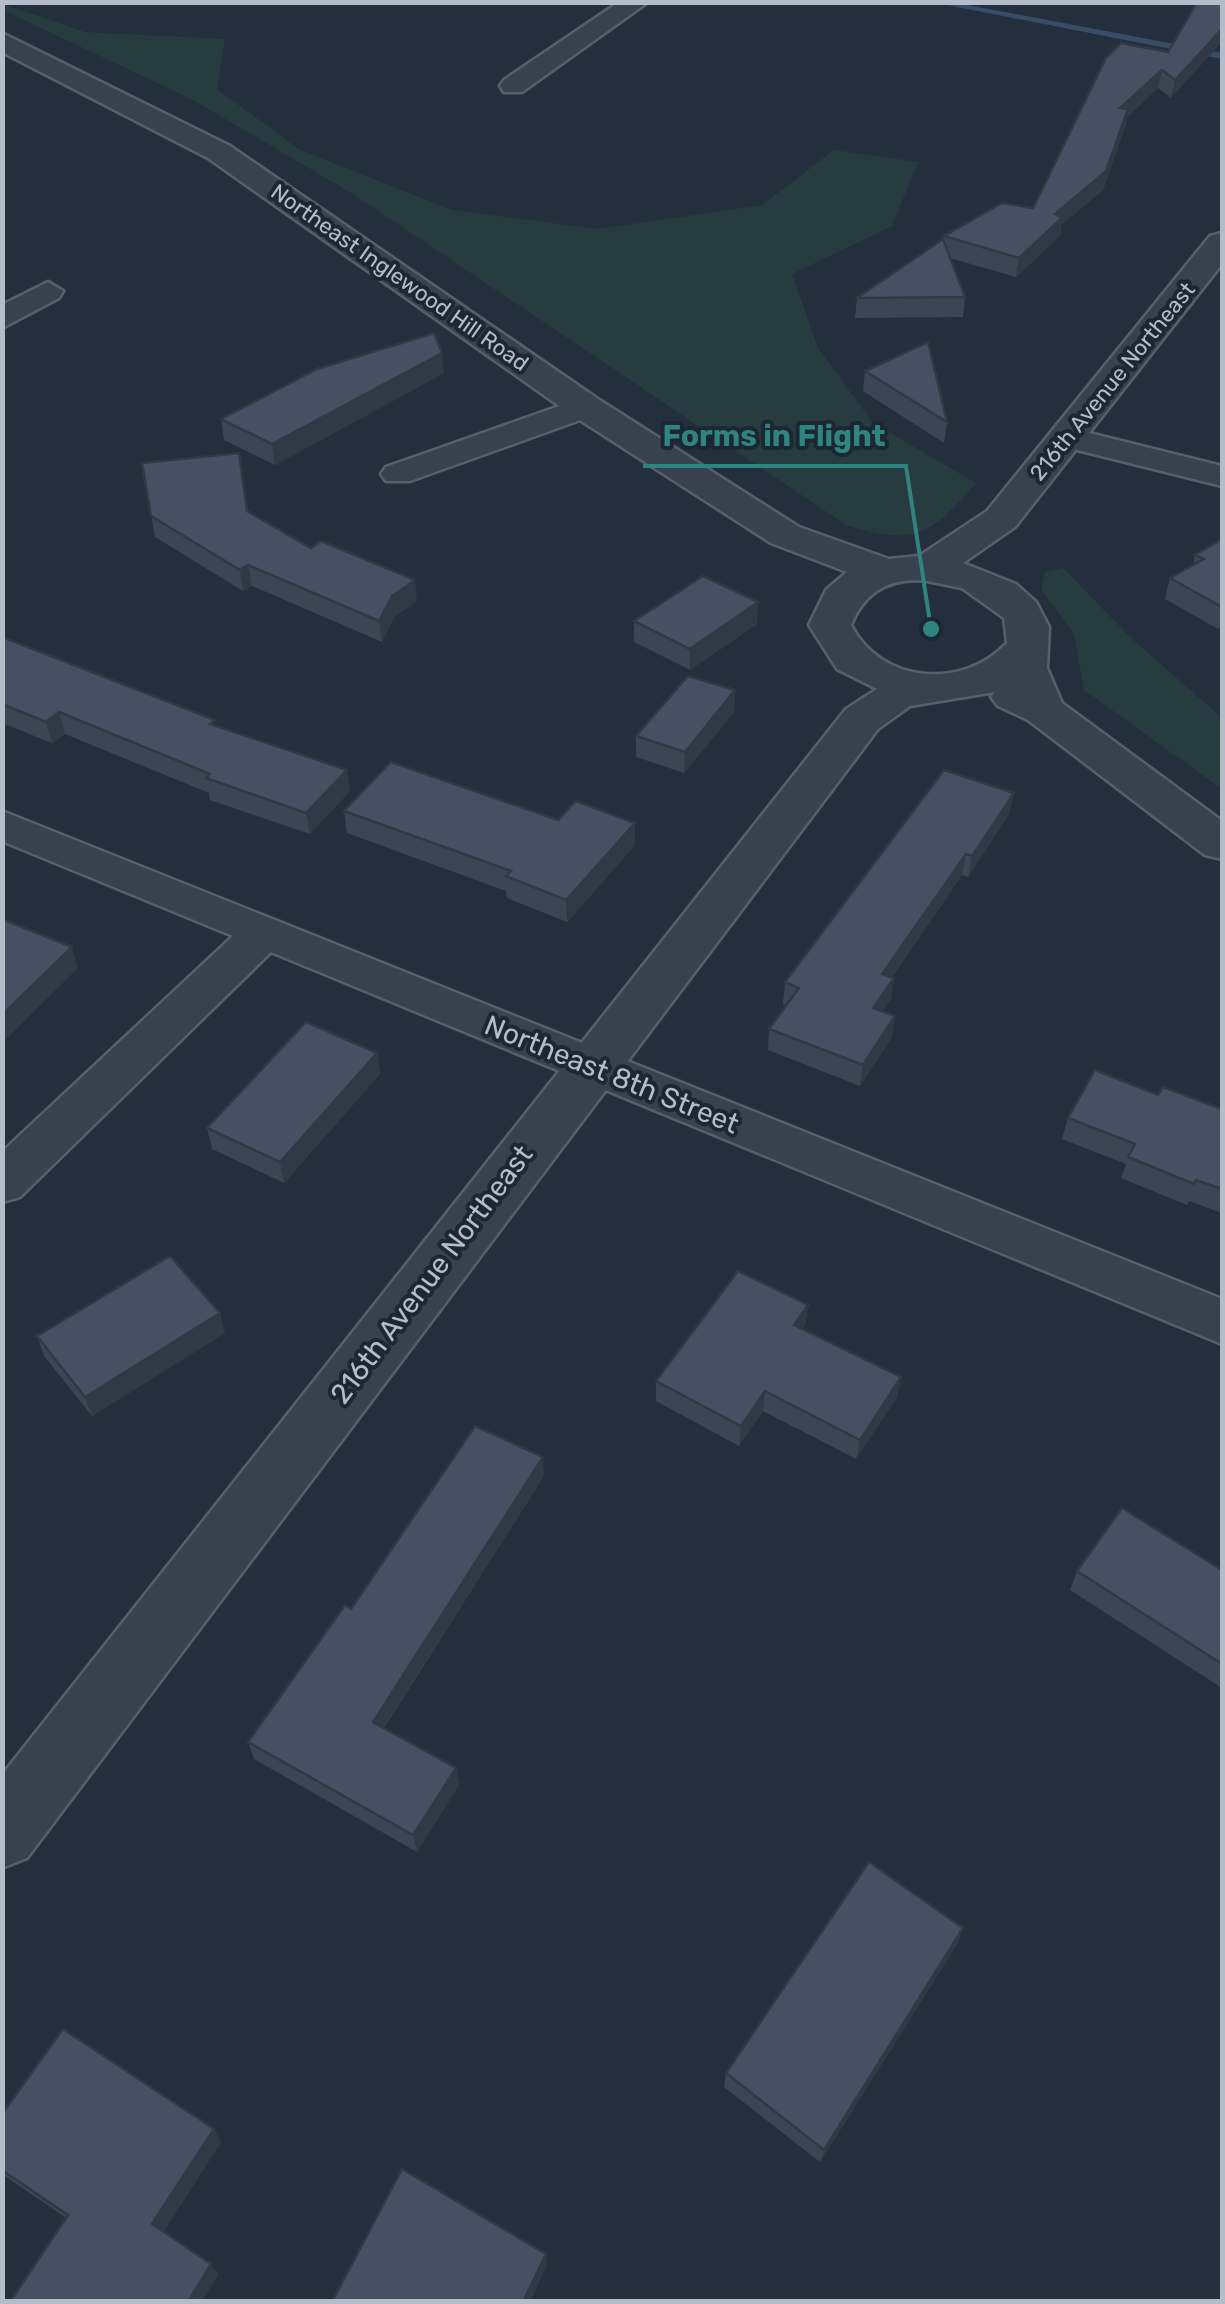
<svg xmlns="http://www.w3.org/2000/svg" width="1225" height="2304" font-family="Rubik,sans-serif">
<style>
.green{fill:#263c3f}
.lines{fill:none;stroke-linecap:round;stroke-linejoin:round}
.stream{fill:#394c67;fill-rule:evenodd}
.minor-casing{stroke:#565f6c;stroke-width:5}
.tertiary-casing{stroke:#565f6c;stroke-width:5}
.minor{fill:#38414e;fill-rule:evenodd}
.tertiary{fill:#38414e;fill-rule:evenodd}
.wall{fill:#3b4654}
.shaded-wall{fill:#303945}
.building{fill:#455162;stroke:#303945;stroke-width:2.5}
.labels{text-anchor:middle;stroke-width:8;stroke-linejoin:round;paint-order:stroke}
.far-street-label{font-size:22px;fill:#b4bcc9;stroke:#1d2633}
.street-label{font-size:28px;fill:#b4bcc9;stroke:#1d2633}
.leader{fill:none;stroke:#308480;stroke-width:4}
.callout-dot{fill:#308480;stroke:#1d2633;stroke-width:4}
.callout-label{font-size:30px;text-anchor:middle;font-weight:bold;fill:#308480;stroke:#1d2633;stroke-width:8;stroke-linejoin:round;paint-order:stroke}
</style>
<rect width="100%" height="100%" fill="#242f3e"/>
<g class="green">
<path d="M3,4L85,32L225,39L217,89L300,150L452,210L598,229L762,205L834,150L918,162L892,226L792,274L818,348L873,423L976,483C931,535 914,547 846,525L353,194L193,100L3,10Z"/>
<polygon points="1063,568 1130,637 1222,718 1222,789 1084,690 1074,634 1041,589 1045,572"/>
</g>
<g class="lines">
<polygon class="stream" points="932,2 952,2 1222,53 1222,59"/>
<g class="minor-casing">
<g id="minor">
<polygon points="619,2 648,2 522,92 504,92 500,86 504,80"/>
<polygon points="48,282 63,291 59,298 2,328 2,305"/>
<polygon points="585,397 597,400 602,407 597,414 410,481 386,481 381,474 386,467"/>
<polygon points="1065,427 1222,466 1222,486 1053,444 1048,437 1053,430"/>
<polygon points="2,811 1222,1299 1222,1344 271,952 20,1197 2,1202 2,1152 233,936 2,841"/>
</g>
</g>
<g class="tertiary-casing">
<path id="tertiary" d="M2,33L230,146L598,399L799,527L889,559L919,556L987,511L1210,236L1222,233V264L1015,527L963,563L1016,584L1036,602L1049,627L1047,668L1062,703L1222,821V859L1205,855L1028,720L998,706L991,697L995,692L910,706L878,729L27,1858L2,1868V1775L846,709L877,689L837,669L809,625L826,590L847,572L771,543L572,415L208,158L2,52ZM927,581L962,588L1004,618L1007,643C963,690 881,684 851,625C865,591 890,577 927,581Z"/>
</g>
<use href="#minor" class="minor"/>
<use href="#tertiary" class="tertiary"/>
</g>
<g class="wall">
<polygon points="1197,2 1171,98 1158,88 1127,117 1125,127 1103,190 1061,225 1060,236 1016,277 950,258 965,297 963,317 855,318 857,298 944,241 944,236 1033,208 1168,52"/>
<polygon points="865,371 947,422 944,443 863,391"/>
<polygon points="444,373 275,465 224,440 221,419"/>
<polygon points="142,463 248,511 311,548 417,601 394,617 382,642 252,586 243,591 155,537"/>
<polygon points="1222,539 1222,626 1218,629 1165,599 1170,578 1193,566 1195,555"/>
<polygon points="634,621 757,624 690,670 634,642"/>
<polygon points="2,637 216,726 350,791 310,834 210,800 209,793 65,734 52,743 2,723"/>
<polygon points="735,690 734,712 684,773 636,757 636,736"/>
<polygon points="344,811 635,823 635,845 567,922 507,898 506,891 347,833"/>
<polygon points="1009,814 968,877 962,875 892,977 894,978 891,999 882,1011 892,1037 860,1086 768,1050 769,1029 786,1005 783,1004 785,982"/>
<polygon points="377,1053 380,1074 284,1183 212,1149 207,1128"/>
<polygon points="1158,1095 1222,1109 1222,1213 1189,1201 1187,1205 1121,1178 1126,1164 1062,1139 1068,1118"/>
<polygon points="808,1305 805,1325 802,1329 901,1377 897,1397 856,1459 763,1411 739,1446 656,1401 656,1381"/>
<polygon points="225,1333 92,1416 44,1356 37,1336"/>
<polygon points="544,1476 384,1728 456,1768 459,1785 417,1852 254,1759 248,1742 351,1609"/>
<polygon points="1222,1570 1222,1688 1070,1590 1077,1571"/>
<polygon points="963,1928 957,1944 820,2162 724,2087 726,2073"/>
<polygon points="2,2114 221,2142 163,2232 211,2264 218,2275 66,2218 2,2174"/>
</g>
<g class="shaded-wall">
<polygon points="1222,29 1222,42 1171,98 1175,80"/>
<polygon points="1162,70 1158,88 1127,117 1125,127 1103,190 1061,225 1060,236 1016,277 1019,258 1120,108"/>
<polygon points="442,353 444,373 275,465 272,444"/>
<polygon points="248,565 252,586 243,591 240,570"/>
<polygon points="415,580 417,601 394,617 382,642 379,621 392,596"/>
<polygon points="758,602 757,624 690,670 690,649"/>
<polygon points="735,690 734,712 684,773 685,752"/>
<polygon points="59,712 65,734 52,743 46,722"/>
<polygon points="347,770 350,791 310,834 306,813"/>
<polygon points="1014,793 1009,814 968,877 972,856"/>
<polygon points="635,823 635,845 567,922 566,900"/>
<polygon points="966,854 962,875 879,995 882,974"/>
<polygon points="72,947 78,968 2,1043 2,1015"/>
<polygon points="894,978 891,999 870,1029 873,1008"/>
<polygon points="895,1016 892,1037 860,1086 863,1065"/>
<polygon points="377,1053 380,1074 284,1183 280,1162"/>
<polygon points="808,1305 805,1325 791,1345 794,1325"/>
<polygon points="220,1313 225,1333 92,1416 85,1397"/>
<polygon points="901,1377 897,1397 856,1459 860,1440"/>
<polygon points="2,1390 6,1399 2,1411"/>
<polygon points="765,1391 763,1411 739,1446 741,1426"/>
<polygon points="543,1457 544,1476 376,1739 373,1722"/>
<polygon points="456,1768 459,1785 417,1852 413,1835"/>
<polygon points="963,1928 957,1944 820,2162 824,2150"/>
<polygon points="214,2129 221,2142 161,2236 152,2224"/>
<polygon points="546,2254 547,2265 530,2302 523,2302"/>
<polygon points="211,2264 218,2275 202,2302 188,2302"/>
</g>
<g class="building">
<polygon points="1197,2 1222,2 1222,29 1175,80 1162,70 1120,108 1128,109 1106,171 1055,214 1063,217 1019,258 944,236 1002,203 1033,208 1106,58 1121,43 1168,52"/>
<polygon points="943,239 965,297 857,298"/>
<polygon points="434,333 442,353 272,444 221,419 317,369"/>
<polygon points="928,342 947,422 865,371"/>
<polygon points="239,453 247,511 311,548 321,541 415,580 392,596 379,621 248,565 240,570 151,516 142,463"/>
<polygon points="1222,539 1222,607 1170,578 1204,559 1195,555"/>
<polygon points="703,576 758,602 690,649 634,621"/>
<polygon points="2,637 215,720 210,724 347,770 306,813 206,778 210,774 59,712 46,722 2,704"/>
<polygon points="688,676 735,690 685,752 636,736"/>
<polygon points="391,762 558,820 576,801 635,823 566,900 506,876 511,871 344,811"/>
<polygon points="944,770 1014,793 972,856 966,854 882,974 894,978 873,1008 895,1016 863,1065 769,1029 799,988 785,982"/>
<polygon points="2,919 72,947 2,1015"/>
<polygon points="306,1022 377,1053 280,1162 207,1128"/>
<polygon points="1095,1070 1158,1095 1163,1087 1222,1109 1222,1189 1196,1180 1194,1184 1128,1157 1135,1144 1068,1118"/>
<polygon points="170,1256 220,1313 85,1397 37,1336"/>
<polygon points="738,1271 808,1305 794,1325 901,1377 860,1440 765,1391 741,1426 656,1381"/>
<polygon points="475,1426 543,1457 373,1722 456,1768 413,1835 248,1742 345,1605 351,1609"/>
<polygon points="1122,1508 1222,1570 1222,1664 1077,1571"/>
<polygon points="869,1862 963,1928 824,2150 726,2073"/>
<polygon points="63,2029 214,2129 152,2224 211,2264 188,2302 10,2302 68,2215 2,2170 2,2114"/>
<polygon points="402,2169 546,2254 523,2302 332,2302"/>
</g>
<g class="labels">
<g class="far-street-label">
<text transform="translate(400 277) rotate(35)" y="8">Northeast Inglewood Hill Road</text>
<text transform="translate(1112 381) rotate(-51)" y="8">216th Avenue Northeast</text>
</g>
<g class="street-label">
<text transform="translate(612 1074) rotate(22)" y="10">Northeast 8th Street</text>
<text transform="translate(431 1274) rotate(-53)" y="10">216th Avenue Northeast</text>
</g>
</g>
<path class="leader" d="M931 629L906 466H643"/>
<circle class="callout-dot" cx="931" cy="629" r="10"/>
<g class="callout-label">
<text x="774" y="446">Forms in Flight</text>
</g>
<rect width="1225" height="2304" fill="none" stroke="#b4bcc9" stroke-width="10"/>
</svg>
